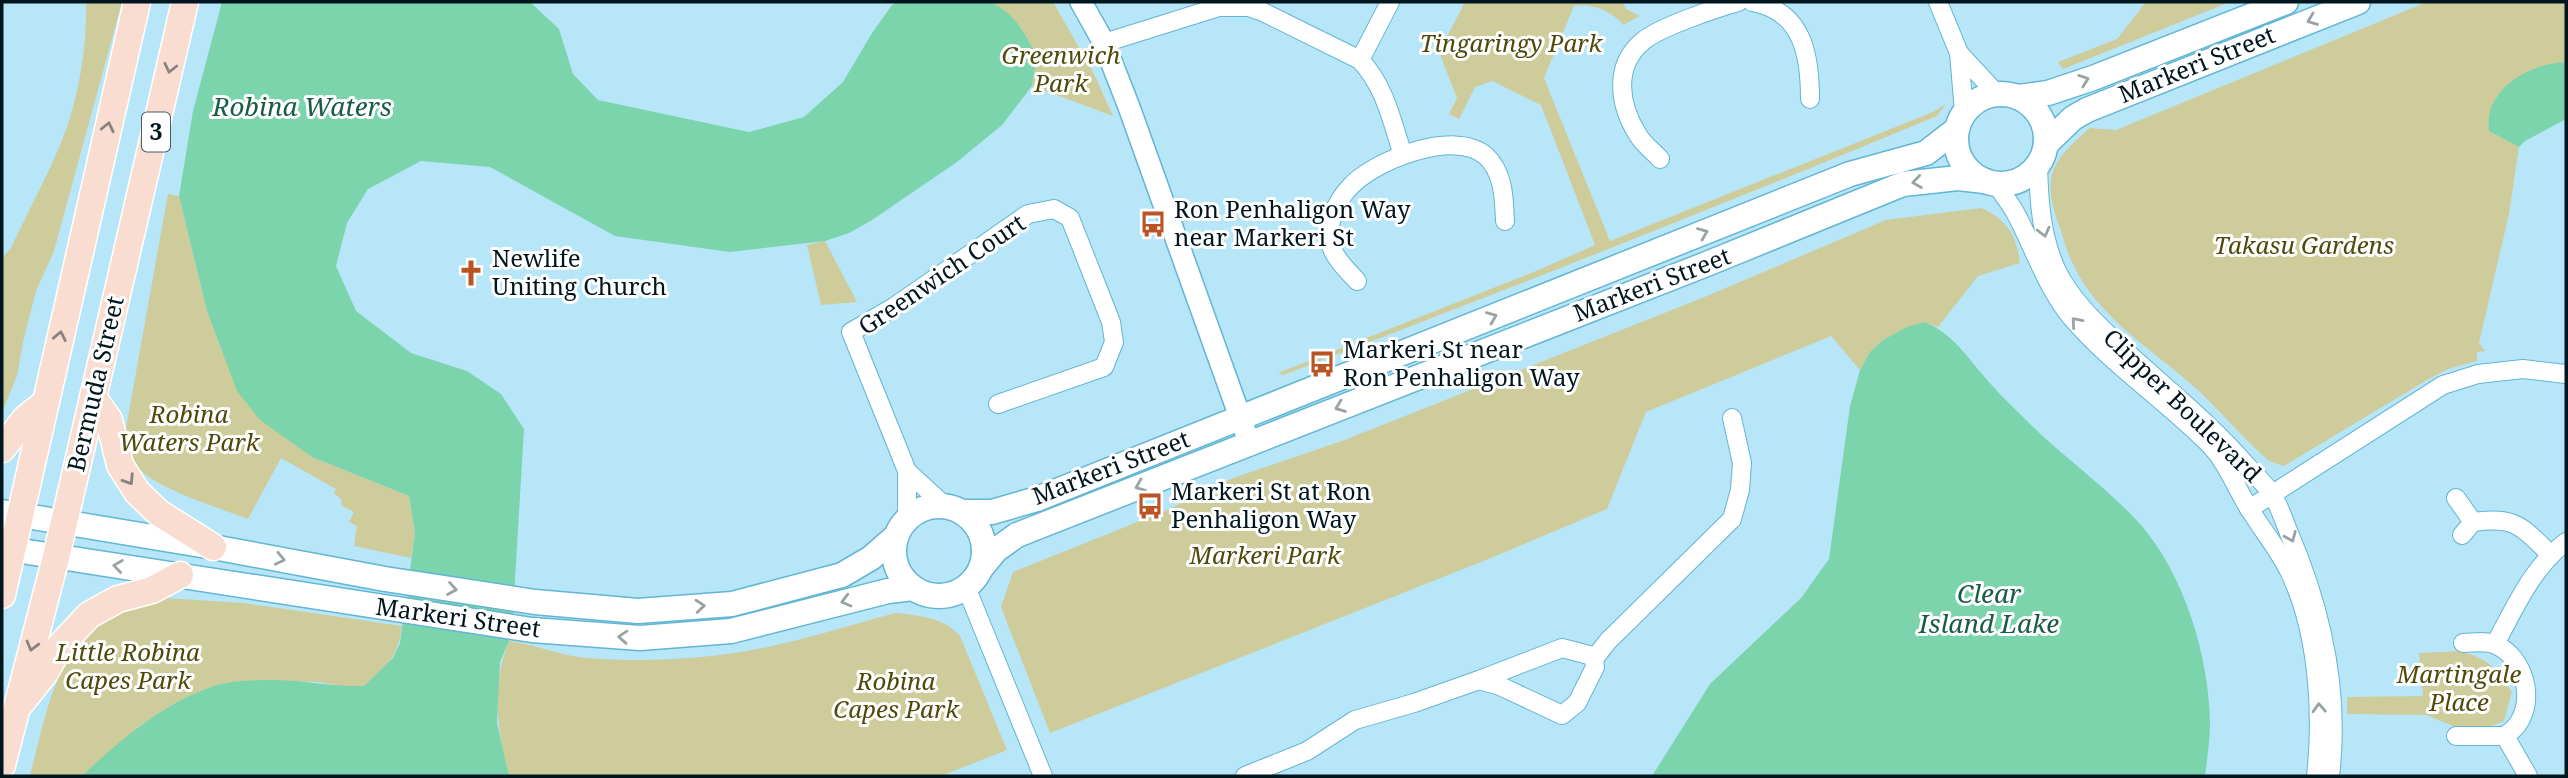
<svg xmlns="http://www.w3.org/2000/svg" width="2568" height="778" font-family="'Noto Serif',serif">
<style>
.green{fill:#cfcc9c}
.water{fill:#7cd4ad}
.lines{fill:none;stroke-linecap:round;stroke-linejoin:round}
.minor-casing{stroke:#62b5d3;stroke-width:20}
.tertiary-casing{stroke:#62b5d3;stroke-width:24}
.secondary-casing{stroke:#62b5d3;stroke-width:27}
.primary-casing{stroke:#fff;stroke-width:29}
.minor{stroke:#fff;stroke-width:18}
.tertiary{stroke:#fff;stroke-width:21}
.secondary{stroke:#fff;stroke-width:24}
.primary{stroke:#f9ddd0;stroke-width:26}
.oneway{stroke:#99a2a5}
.oneway2{stroke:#898380}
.labels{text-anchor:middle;stroke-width:6;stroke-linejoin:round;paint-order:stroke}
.shield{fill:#fff;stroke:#4c5c62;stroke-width:2}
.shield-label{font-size:23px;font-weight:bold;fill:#00161f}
.park-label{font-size:24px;font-style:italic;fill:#4f4a0a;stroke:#fff}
.street-label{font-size:24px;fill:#00161f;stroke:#fff}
.poi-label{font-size:24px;fill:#00161f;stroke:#fff;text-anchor:start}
.water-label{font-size:26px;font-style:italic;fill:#195d44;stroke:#fff}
</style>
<rect width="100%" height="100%" fill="#b7e6f9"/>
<g class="green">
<path d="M86,2H122L54,251L36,291L23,342L17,376L2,412V258L11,248C29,209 51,170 66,130C80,89 87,45 86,2Z"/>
<polygon points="988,2 1053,2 1094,74 1113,116 1032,86 1037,55 994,4"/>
<path d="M1465,2H1623L1626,9L1640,16L1623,25C1612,11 1592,3 1574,6L1544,78L1610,241L1933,112L1946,104L1937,116C1720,206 1502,292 1283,375L1278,373L1536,271L1595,245L1541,105L1492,81L1475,87L1459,119L1449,114L1457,98L1439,52Z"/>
<polygon points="2146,2 2151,4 2159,2 2230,2 2063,69 2058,62 2117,39"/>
<path d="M2427,2H2566V62C2551,63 2542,68 2530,76C2508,88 2485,102 2489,131L2519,147L2509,214L2479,343L2485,351L2477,352V361L2451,368L2432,377L2284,466L2269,461C2245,440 2224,415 2201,393C2158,353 2098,319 2073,264C2068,255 2065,244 2062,234C2042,180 2046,165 2090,128L2116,130Z"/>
<path d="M168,194L179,196L207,311L312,457L409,496L415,533L411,558L354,546L357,526L349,522L354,512L342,506L341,499L334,493L336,489L281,458L248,519C220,508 152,488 136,465C129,454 128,441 126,428Z"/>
<path d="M1981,208C2007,220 2016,233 2020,263L1978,276L1938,327L1925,322L1870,352L1860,370L1831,336L1646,412L1607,509L1491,558L1050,733L1001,607L1013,572L1165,511L1233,478L1342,441L1702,298L1886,220Z"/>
<polygon points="825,241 857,302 821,305 807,245"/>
<path d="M166,598L244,603L402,626C398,657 387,667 364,686L347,687L318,682L245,681L173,704L141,725L82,776H30C44,723 53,663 95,623C107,611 149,600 166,598Z"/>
<path d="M896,613C920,616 943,617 960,636L1007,750L941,776H509C497,731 491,685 509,641C535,644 560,656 587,658C637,662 691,660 741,652C793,644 845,626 896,613Z"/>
<path d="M2460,651C2491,660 2494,667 2512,692L2504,721L2491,726L2463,730L2426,715L2347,714V697L2423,696L2419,653Z"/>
</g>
<g class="water">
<path d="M222,2H530L559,29L573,74L598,100L749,132L804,117L843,82L872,33L892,5L898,2H988C1014,10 1024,33 1037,56L1032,86L1002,125L957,162L872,220L849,233L825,241L730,252L615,236L490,167L421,161L368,189L347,223L336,266L356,311L411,353L467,371L501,394L524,429L513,613L509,641L500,662L497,723L509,776H82C120,740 163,703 214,686C234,680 257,680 278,680C307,681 335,687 364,686L393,658L400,643L415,533L409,496L312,457L260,420L237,391L207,311L179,196L193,111Z"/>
<path d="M2566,62V119L2525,141L2519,147L2489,131C2483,89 2531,63 2566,62Z"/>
<path d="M1925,322C1951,333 1965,354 1983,375C1996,391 2012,406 2027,421C2063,457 2107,487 2141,525C2185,576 2209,657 2210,723C2210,741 2207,759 2205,776H1652L1710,684L1801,598L1829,559L1850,406L1860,370L1870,352L1883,340L1907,327Z"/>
</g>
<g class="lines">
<g class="minor-casing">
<g id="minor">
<path d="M1752,2C1803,11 1810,55 1810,99"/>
<polyline points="1938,2 1959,53 1964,112"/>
<path d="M1104,43L1219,7H1249L1263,12L1360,60C1385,86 1392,122 1403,155"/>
<polyline points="1959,53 1997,94"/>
<polyline points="1360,60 1390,2"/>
<path d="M1660,159C1653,151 1643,144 1638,135C1619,105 1613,66 1643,41C1660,27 1716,8 1738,2"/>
<path d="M2038,165C2039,201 2041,235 2056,269C2070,299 2096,323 2120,346C2163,386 2209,422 2247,466C2255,475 2265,484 2272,494C2279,505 2284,521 2289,533C2322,610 2340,693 2330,776"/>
<path d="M1995,183C2002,193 2010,203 2016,214C2034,248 2046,286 2071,317C2111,364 2164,399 2208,443C2227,462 2236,488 2250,510C2263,531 2279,550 2290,573C2318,632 2323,712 2316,776"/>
<path d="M1357,281C1347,270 1333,257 1330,242C1326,224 1337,201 1349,188C1372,161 1455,128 1486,156C1504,173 1504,199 1505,221"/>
<polyline points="907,471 945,506"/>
<polyline points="2456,498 2473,522"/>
<polyline points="2249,509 2443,385 2478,374 2523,369 2566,374"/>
<polyline points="907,518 907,471 851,332 894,307 1028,214 1054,209 1070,218 1111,322 1114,342 1104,367 998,404"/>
<path d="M2462,535L2473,522C2515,516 2521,526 2550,554"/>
<polyline points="966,587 1043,776"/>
<path d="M2495,644C2515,608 2532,567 2566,542"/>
<polyline points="1594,659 1608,641 1732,519 1740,490 1742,463 1732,418"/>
<path d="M2456,736H2505C2509,733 2514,729 2517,725C2536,700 2524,657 2496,645C2487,640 2473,643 2463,643"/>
<polyline points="2505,736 2528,776"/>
<polyline points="1245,776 1307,751 1355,720 1414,703 1479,680 1562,648 1589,655 1594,659 1595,667 1577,703 1562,715 1500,686 1479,680"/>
</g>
</g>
<g class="tertiary-casing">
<polyline id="tertiary" points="1081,2 1104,43 1129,107 1249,442"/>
</g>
<g class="secondary-casing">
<g id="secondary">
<circle cx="2001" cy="139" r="45"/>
<polyline points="2019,97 2048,93 2093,78 2286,2"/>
<polyline points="2046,144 2073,118 2087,110 2358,2"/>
<circle cx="939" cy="551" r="45"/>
<polyline points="2,512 213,547 385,579 535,602 638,611 732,604 842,575 871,558 895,537"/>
<polyline points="962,512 992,512 1037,499 1850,174 1926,153 1957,129"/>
<polyline points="2,548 532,630 640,638 731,631 888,591 913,588"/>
<polyline points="981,568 996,550 1017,535 1709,263 1903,184 1958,178 1985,181"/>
</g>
</g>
<g class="primary-casing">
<g id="primary">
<polyline points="93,397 109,420 120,465 137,492 159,513 213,547"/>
<polyline points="2,449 25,419 46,402"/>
<polyline points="2,595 137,2"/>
<polyline points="21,703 44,674 60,646 89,615 118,599 152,590 180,575"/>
<polyline points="2,765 56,557 185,2"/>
</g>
</g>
<use href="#minor" class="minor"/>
<use href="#tertiary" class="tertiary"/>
<use href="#secondary" class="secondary"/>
<use href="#primary" class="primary"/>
</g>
<defs><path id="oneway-chevron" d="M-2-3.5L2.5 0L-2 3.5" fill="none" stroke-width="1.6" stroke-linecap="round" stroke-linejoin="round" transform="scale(1.75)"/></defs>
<g class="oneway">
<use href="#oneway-chevron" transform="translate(2312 20) rotate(159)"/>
<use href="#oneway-chevron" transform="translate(2084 80) rotate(-20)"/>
<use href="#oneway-chevron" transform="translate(1917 182) rotate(172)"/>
<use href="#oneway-chevron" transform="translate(2044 232) rotate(76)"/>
<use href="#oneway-chevron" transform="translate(1703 233) rotate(-22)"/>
<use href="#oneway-chevron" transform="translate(1492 317) rotate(-22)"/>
<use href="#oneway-chevron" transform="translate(2076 322) rotate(-131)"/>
<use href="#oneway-chevron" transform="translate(1340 407) rotate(159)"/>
<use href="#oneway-chevron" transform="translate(1140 486) rotate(158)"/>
<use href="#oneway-chevron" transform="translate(2291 537) rotate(67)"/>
<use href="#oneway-chevron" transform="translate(280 559) rotate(12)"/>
<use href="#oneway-chevron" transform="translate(118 566) rotate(-172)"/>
<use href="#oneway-chevron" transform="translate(452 589) rotate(9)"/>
<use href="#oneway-chevron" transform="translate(846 601) rotate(165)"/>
<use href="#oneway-chevron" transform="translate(700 606) rotate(-5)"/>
<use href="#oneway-chevron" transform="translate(623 637) rotate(-176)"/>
<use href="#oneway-chevron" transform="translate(2319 708) rotate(-93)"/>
</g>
<g class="oneway2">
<use href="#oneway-chevron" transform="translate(170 68) rotate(103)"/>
<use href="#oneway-chevron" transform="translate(108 127) rotate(-77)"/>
<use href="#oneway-chevron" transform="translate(60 336) rotate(-78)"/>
<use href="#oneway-chevron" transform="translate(129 480) rotate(57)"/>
<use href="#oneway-chevron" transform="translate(32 646) rotate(105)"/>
</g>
<defs>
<g id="bus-bare" transform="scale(2.1)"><path d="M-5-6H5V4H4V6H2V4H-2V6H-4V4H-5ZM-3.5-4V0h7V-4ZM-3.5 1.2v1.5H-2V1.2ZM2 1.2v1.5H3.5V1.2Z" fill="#ba5523" stroke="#fff" stroke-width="2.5" paint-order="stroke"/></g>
<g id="church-bare" transform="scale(2.1)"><path d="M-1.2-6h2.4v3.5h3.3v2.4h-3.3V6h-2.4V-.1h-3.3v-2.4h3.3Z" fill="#ba5523" stroke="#fff" stroke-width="2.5" paint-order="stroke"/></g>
</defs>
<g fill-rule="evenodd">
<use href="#bus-bare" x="1153" y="224"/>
<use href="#church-bare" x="471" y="273"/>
<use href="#bus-bare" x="1322" y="364"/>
<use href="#bus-bare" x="1150" y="506"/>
</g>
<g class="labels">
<rect class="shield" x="142" y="112.5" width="28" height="39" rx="5"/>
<g class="shield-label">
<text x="156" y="140">3</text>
</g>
<g class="park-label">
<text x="1511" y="52">Tingaringy Park</text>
<text x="1061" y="64">Greenwich<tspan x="1061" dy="28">Park</tspan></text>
<text x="2304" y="254">Takasu Gardens</text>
<text x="189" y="423">Robina<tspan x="189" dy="28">Waters Park</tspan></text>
<text x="1265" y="564">Markeri Park</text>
<text x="128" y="661">Little Robina<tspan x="128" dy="28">Capes Park</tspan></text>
<text x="2459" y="683">Martingale<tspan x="2459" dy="28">Place</tspan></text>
<text x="896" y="690">Robina<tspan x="896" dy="28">Capes Park</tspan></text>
</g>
<g class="street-label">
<text transform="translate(2197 65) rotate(-22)" y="8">Markeri Street</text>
<text transform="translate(942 275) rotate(-34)" y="8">Greenwich Court</text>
<text transform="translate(1652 285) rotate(-21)" y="8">Markeri Street</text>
<text transform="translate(96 384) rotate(-77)" y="8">Bermuda Street</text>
<text transform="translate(2182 406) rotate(44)" y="8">Clipper Boulevard</text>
<text transform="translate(1111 468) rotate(-21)" y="8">Markeri Street</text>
<text transform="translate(458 618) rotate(8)" y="8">Markeri Street</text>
</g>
<g class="poi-label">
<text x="1174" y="218">Ron Penhaligon Way<tspan x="1174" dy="28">near Markeri St</tspan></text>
<text x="492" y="267">Newlife<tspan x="492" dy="28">Uniting Church</tspan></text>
<text x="1343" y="358">Markeri St near<tspan x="1343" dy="28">Ron Penhaligon Way</tspan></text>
<text x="1171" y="500">Markeri St at Ron<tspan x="1171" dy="28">Penhaligon Way</tspan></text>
</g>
<g class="water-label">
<text x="302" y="116">Robina Waters</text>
<text x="1989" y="603">Clear<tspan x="1989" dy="30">Island Lake</tspan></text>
</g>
</g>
<rect width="2568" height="778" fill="none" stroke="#00161f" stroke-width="7"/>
</svg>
